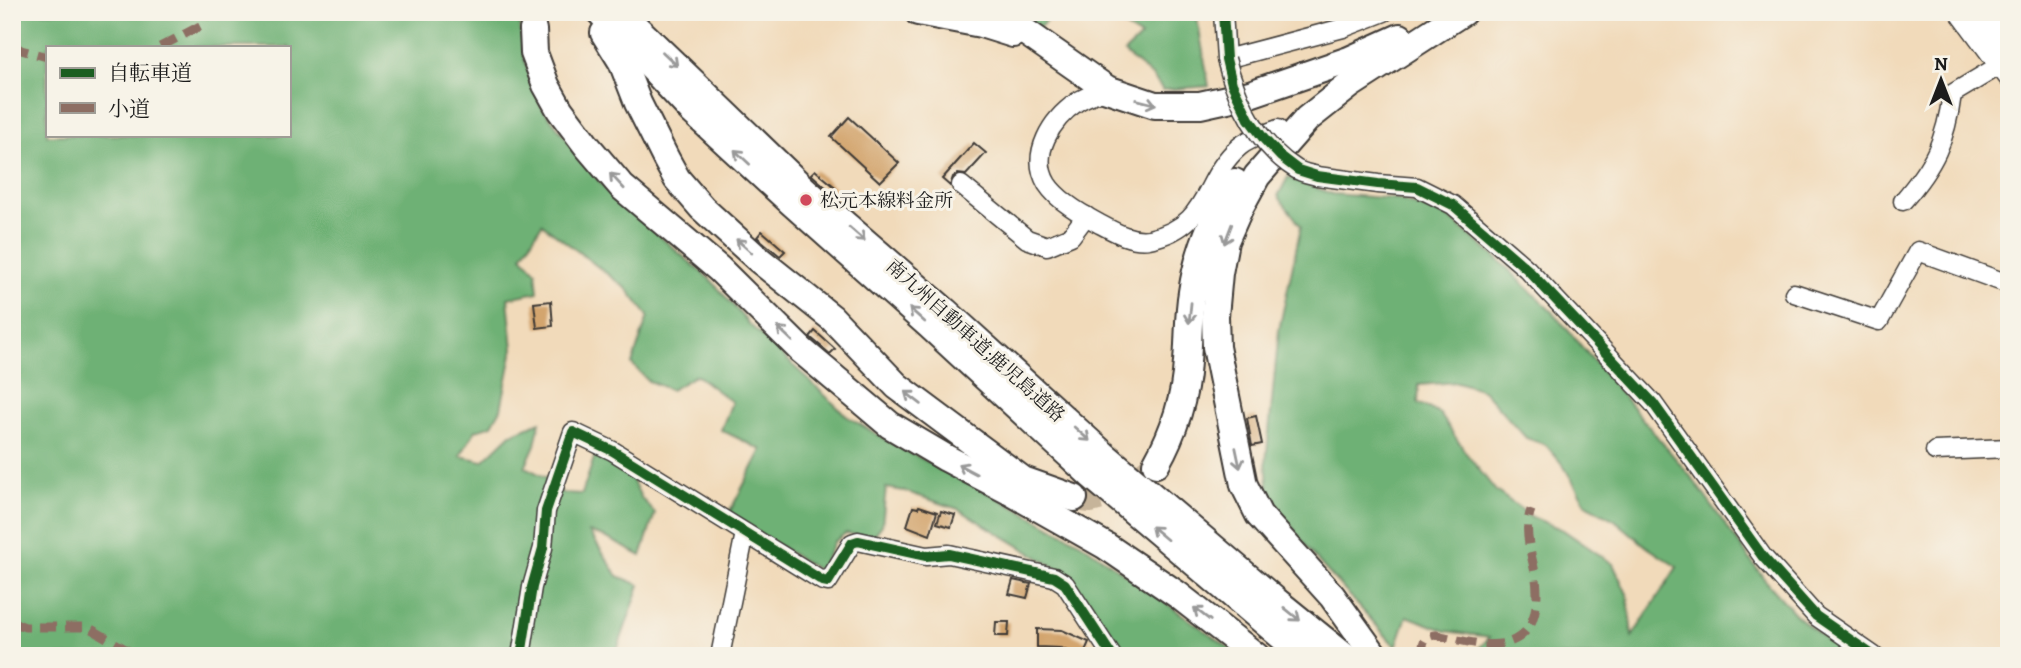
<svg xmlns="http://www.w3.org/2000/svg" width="2021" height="668" font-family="Alegreya,'Noto Serif JP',serif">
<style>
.forest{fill:#6eb175;stroke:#456648;stroke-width:2;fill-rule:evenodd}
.building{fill:#d3a56e}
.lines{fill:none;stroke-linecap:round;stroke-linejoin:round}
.highway-tunnel{stroke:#c6b49a;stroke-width:26;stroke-dasharray:26 13;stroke-linecap:butt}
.minor-casing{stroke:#3c3834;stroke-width:21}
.major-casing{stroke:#3c3834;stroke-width:26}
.highway-casing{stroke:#3c3834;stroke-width:30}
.minor{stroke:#fff;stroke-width:18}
.major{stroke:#fff;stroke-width:23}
.highway{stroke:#fff;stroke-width:26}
.minor-bridge-casing{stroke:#3c3834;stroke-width:21;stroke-linecap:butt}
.minor-bridge{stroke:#fff;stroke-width:18}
.quiet{stroke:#8d6e63;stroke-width:9;stroke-dasharray:18 9;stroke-linecap:butt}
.cycleway-casing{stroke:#f7f3e8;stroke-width:15}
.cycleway{stroke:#1b5e20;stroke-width:10}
.oneway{stroke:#999}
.poi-dot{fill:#d1495b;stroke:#f7f3e8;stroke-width:2.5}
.labels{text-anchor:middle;stroke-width:6;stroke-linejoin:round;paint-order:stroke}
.poi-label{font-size:19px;fill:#1c1c1c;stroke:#f7f3e8;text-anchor:start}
.street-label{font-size:19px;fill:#1c1c1c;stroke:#f7f3e8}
</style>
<rect width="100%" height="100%" fill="#f7f3e8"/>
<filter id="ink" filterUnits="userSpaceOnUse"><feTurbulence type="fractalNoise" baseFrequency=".0143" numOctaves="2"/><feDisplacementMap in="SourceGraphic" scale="14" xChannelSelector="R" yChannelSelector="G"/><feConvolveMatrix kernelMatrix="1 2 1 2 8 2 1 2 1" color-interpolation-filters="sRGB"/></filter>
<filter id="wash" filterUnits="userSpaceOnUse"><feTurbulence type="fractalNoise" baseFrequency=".00686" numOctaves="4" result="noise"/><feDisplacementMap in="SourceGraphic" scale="28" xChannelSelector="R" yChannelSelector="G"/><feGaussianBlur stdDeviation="1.57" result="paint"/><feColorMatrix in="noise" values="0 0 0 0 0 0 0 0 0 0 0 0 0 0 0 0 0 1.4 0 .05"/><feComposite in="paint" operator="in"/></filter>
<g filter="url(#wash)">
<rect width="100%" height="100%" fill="#f1daba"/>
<g class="forest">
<path d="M12,12H518L524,59L542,107L606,190L713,282L748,323L848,417L895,445L991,494L1081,543L1241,656H1119L1071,577L958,509L904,491L886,488L882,525L872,538L846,533L834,542L820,571L728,515L762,450L721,430L732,402L696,375L671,390L648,381L632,364L648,316L627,289L542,224L522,256L536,271L538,292L508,298L513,349L501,409L492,425L476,430L460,456L483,461L511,434L540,422L535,445L525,467L547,478L562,493L582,494L596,452L623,462L642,499L655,513L641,556L607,538L589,532L618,576L640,585L615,656H12ZM47,47H289V135H47Z"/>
<polygon points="1015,12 1055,12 1039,28"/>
<polygon points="1097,12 1196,12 1209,86 1163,90 1152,76 1124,53 1141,37 1107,16"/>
<path d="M1288,177L1332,194L1397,199L1447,216L1501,262L1557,317L1692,478L1765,580L1799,618L1847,656H1471L1490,637L1446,631L1407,616L1396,647L1316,559L1269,496L1266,462L1279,330L1301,226L1278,196ZM1457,382L1483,390L1526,438L1546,445L1563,465L1587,505L1615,520L1647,547L1677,567L1632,637L1628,596L1613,564L1563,530L1532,517L1496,491L1466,453L1440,414L1418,403L1419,385Z"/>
</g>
<g id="blocks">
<g class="building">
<polygon points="849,117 899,163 880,182 831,137"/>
<polygon points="974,143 986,153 966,175 958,174 953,177 950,186 942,179"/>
<polygon points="815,170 835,187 831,192 811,174"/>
<polygon points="762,231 785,251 780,256 757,237"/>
<polygon points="551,301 553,326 537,328 534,303"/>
<polygon points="815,331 835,349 830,354 810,337"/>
<polygon points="1256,416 1262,444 1252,446 1247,418"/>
<polygon points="919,506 937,512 930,535 907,526 913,507 918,508"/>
<polygon points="941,511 955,515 951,527 937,523"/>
<polygon points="1013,580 1031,584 1027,598 1009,594"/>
<polygon points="996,622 1009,622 1008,636 995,636"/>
<polygon points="1037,629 1062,630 1089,642 1083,656 1078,656 1061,648 1037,647"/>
</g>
</g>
</g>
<g filter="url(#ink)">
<use href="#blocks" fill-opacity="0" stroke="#3c3834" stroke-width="2"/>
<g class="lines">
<g class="highway-tunnel">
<polyline points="533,30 536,12"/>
<polyline points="1074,498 1091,500 1125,491 1156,464"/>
</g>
<g class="minor-casing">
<g id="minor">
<polyline points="1223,12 1226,59 1343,28 1384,12"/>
<path d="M1107,89C1097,93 1086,96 1077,102C1052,119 1029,154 1047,184C1058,201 1081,214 1098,223C1113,231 1131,242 1149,239C1211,226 1201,180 1239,147C1249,138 1266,134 1278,129"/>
<polyline points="1317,176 1378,184 1417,187 1453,205 1527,269 1653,403 1763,557 1816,616 1874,656"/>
<polyline points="961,185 1027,239 1047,246 1071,236 1086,216"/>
<path d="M1903,201C1934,165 1946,141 1952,94L2002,64"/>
<polyline points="1794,293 1879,321 1918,251 2000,281 2009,279"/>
<polyline points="1935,451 2009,448"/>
<polyline points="521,656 532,587 543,548 546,511 573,432 613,451 823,581 828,582 852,543 858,541 926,556 949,554 1054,577 1065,584 1112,656"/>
<polyline points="720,656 745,533"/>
</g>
</g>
<g class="major-casing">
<g id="major">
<polyline points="1962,12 2009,75"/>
<polyline points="1988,12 2009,42"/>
</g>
</g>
<g class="highway-casing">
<g id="highway">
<polyline points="600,12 692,111 792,203 930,326 1091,475 1305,656"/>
<polyline points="620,12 805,190 945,311 1104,455 1276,601 1344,656"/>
<polyline points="918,12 981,24 1013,34"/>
<polyline points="992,12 1014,24 1107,89 1155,105 1200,105 1250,94 1349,60 1400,37"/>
<polyline points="533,30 534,53 546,85 560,110 587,146 622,187 719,269 801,350 890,425 946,458 1009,491 1106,546 1178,595 1256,656"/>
<polyline points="604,33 622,62 638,103 666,159 677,179 702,208 758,259 832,318 897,386 1023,480 1074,498"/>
<path d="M1156,464C1174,432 1185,399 1187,362C1189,338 1188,315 1192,292C1198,253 1213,215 1235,182"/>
<polyline points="1375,656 1332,596 1259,515 1244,485 1216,347 1215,316 1219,273 1225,241 1240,207 1257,176 1307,119 1350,85 1463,12"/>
</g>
</g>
<use href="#minor" class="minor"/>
<use href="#major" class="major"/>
<use href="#highway" class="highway"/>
<g class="minor-bridge-casing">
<path id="minor-bridge" d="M1226,59C1237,101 1258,145 1296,169C1302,173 1310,174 1317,176"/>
</g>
<use href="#minor-bridge" class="minor-bridge"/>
<g class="quiet">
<polyline points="12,44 21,50 47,57"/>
<polyline points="160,47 200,26 208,12"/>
<polyline points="12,622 25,627 88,627 137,656"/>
<path d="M1429,656L1424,653C1421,642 1425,636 1436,635C1467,641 1515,659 1532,621C1538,606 1538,588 1535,573C1531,551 1523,531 1531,510"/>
</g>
<g class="cycleway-casing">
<g id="cycleway">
<polyline points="1223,12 1226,59 1232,84 1249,119 1264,139 1281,157 1298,170 1317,176 1378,184 1417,187 1453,205 1527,269 1653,403 1763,557 1816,616 1874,656"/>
<polyline points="521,656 532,587 543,548 546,511 573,432 613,451 823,581 828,582 852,543 858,541 926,556 949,554 1054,577 1065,584 1112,656"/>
</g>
</g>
<use href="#cycleway" class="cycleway"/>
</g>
<defs><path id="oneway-shaft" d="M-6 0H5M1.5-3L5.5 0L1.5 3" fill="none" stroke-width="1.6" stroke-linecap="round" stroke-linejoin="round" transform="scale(1.75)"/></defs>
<g class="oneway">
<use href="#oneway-shaft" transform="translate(670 59) rotate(44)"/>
<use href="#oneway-shaft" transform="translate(1146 102) rotate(14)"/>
<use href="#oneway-shaft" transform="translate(742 157) rotate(-137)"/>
<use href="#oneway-shaft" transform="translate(617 181) rotate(-133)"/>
<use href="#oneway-shaft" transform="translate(857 234) rotate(41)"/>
<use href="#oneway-shaft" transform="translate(1228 234) rotate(111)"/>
<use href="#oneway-shaft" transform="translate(744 246) rotate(-138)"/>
<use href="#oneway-shaft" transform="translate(1190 313) rotate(96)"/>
<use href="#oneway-shaft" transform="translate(917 315) rotate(-138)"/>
<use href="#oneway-shaft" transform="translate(785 334) rotate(-136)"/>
<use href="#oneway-shaft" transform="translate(913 398) rotate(-143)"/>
<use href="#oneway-shaft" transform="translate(1082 434) rotate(42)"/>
<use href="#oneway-shaft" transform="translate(1238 458) rotate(78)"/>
<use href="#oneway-shaft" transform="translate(967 469) rotate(-152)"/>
<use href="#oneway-shaft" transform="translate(1159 533) rotate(-140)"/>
<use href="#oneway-shaft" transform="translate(1202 614) rotate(-142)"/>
<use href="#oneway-shaft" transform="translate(1292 614) rotate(39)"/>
</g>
</g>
<circle class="poi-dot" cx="806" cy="200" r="7"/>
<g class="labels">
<g class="poi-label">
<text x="820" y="207">松元本線料金所</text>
</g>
<g class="street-label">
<text transform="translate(976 340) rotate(42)" y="7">南九州自動車道;鹿児島道路</text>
</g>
</g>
<rect width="2021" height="668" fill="none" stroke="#f7f3e8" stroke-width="42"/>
<rect x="46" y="46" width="245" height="91" fill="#f7f3e8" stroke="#9f9d96" stroke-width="2"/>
<rect x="60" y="68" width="35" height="10" fill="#1b5e20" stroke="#9f9d96" stroke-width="2"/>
<text x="108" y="80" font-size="21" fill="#1c1c1c">自転車道</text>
<rect x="60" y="103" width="35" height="10" fill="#8d6e63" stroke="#9f9d96" stroke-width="2"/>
<text x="108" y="116" font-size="21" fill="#1c1c1c">小道</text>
<g transform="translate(1941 80)" stroke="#f7f3e8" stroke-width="5" paint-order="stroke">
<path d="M0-5L12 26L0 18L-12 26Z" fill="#1c1c1c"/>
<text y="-10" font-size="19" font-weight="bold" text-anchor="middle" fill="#1c1c1c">N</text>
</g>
</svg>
